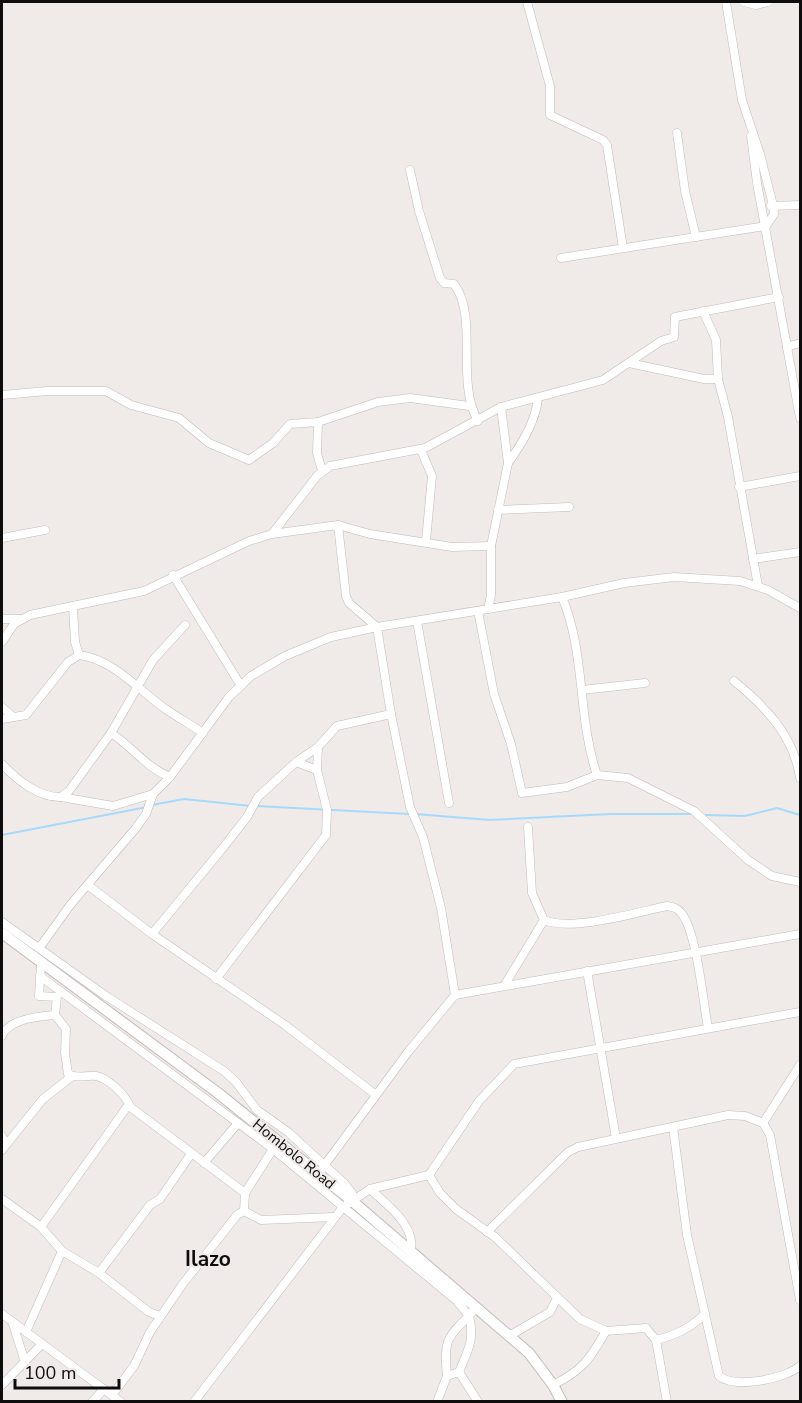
<svg xmlns="http://www.w3.org/2000/svg" width="802" height="1403" font-family="'Nunito Sans',sans-serif">
<style>
.lines{fill:none;stroke-linecap:round;stroke-linejoin:round}
.stream{stroke:#a6dafa;stroke-width:2}
.street-casing{stroke:#c0bbb9;stroke-width:9}
.secondary-casing{stroke:#c0bbb9;stroke-width:12}
.street{stroke:#fff;stroke-width:8}
.secondary{stroke:#fff;stroke-width:10}
.labels{text-anchor:middle;stroke-width:4.5;stroke-linejoin:round;paint-order:stroke}
.street-label{font-size:15px;fill:#0e0c0c;stroke:#f0ebe9}
.district-label{font-size:21px;font-weight:bold;fill:#0e0c0c;stroke:#f0ebe9}
</style>
<rect width="100%" height="100%" fill="#f0ebe9"/>
<g class="lines">
<g class="stream">
<polyline points="152,805 184,799 251,806"/>
<polyline points="256,806 409,814"/>
<polyline points="415,814 490,820 610,814 691,814"/>
<polyline points="706,815 745,816 777,808 800,815"/>
<polyline points="2,835 147,807"/>
</g>
<g class="street-casing">
<g id="street">
<polyline points="527,2 550,86 550,115 603,140 607,145 623,248"/>
<polyline points="744,2 756,5 768,2"/>
<polyline points="677,133 685,191 696,237"/>
<polyline points="751,136 757,183 800,418"/>
<path d="M410,170L419,211L440,278L444,283L454,284C479,317 455,381 478,421"/>
<polyline points="771,206 800,205"/>
<polyline points="561,258 766,226 774,214 773,205 760,154 742,100 726,2"/>
<polyline points="703,311 716,340 718,379 728,417 758,586"/>
<polyline points="787,347 800,343"/>
<polyline points="629,363 704,379 718,379"/>
<polyline points="2,395 47,391 106,391 131,405 179,418 209,443 249,460 273,443 290,424 318,422"/>
<polyline points="421,450 432,476 426,541"/>
<path d="M508,463C522,444 536,421 538,398"/>
<polyline points="322,471 317,453 318,422 378,402 410,398 469,406"/>
<polyline points="739,487 800,476"/>
<polyline points="498,510 569,507"/>
<polyline points="272,534 317,476 330,466 425,448 501,407 603,380 661,341 674,337 675,317 779,297"/>
<polyline points="2,538 45,530"/>
<polyline points="491,546 508,463 501,407"/>
<polyline points="753,559 800,552"/>
<polyline points="173,575 241,686"/>
<path d="M562,597C586,654 577,716 597,775"/>
<polyline points="73,607 75,642 79,655"/>
<polyline points="478,611 494,694 511,744 522,793 567,787 597,775 628,778 694,811 748,860 772,876 800,882"/>
<polyline points="2,619 21,619"/>
<polyline points="417,621 449,803"/>
<polyline points="2,642 14,624 30,615 144,591 249,541 272,534 338,525 370,534 452,547 491,546 491,595 488,609"/>
<path d="M734,681C766,707 794,736 800,778"/>
<polyline points="582,690 645,683"/>
<polyline points="2,707 12,716"/>
<polyline points="391,714 410,807 423,837 441,908 455,995"/>
<path d="M2,719L26,715L68,662L79,655C115,660 138,690 167,710C179,718 191,725 203,733"/>
<polyline points="296,762 317,770"/>
<path d="M2,764C16,779 39,798 61,797L69,791L111,733"/>
<path d="M170,777C145,767 133,747 111,733L153,660L185,625"/>
<polyline points="61,797 113,806 153,794 170,777 229,697 251,676 285,656 331,637 377,627 562,597 624,583 674,577 740,581 768,590 800,608"/>
<path d="M528,827L532,893L544,920C571,932 637,912 667,906C673,907 678,908 682,914C697,934 703,1001 708,1028"/>
<polyline points="89,886 152,934 285,1025 376,1095"/>
<polyline points="2,922 106,996 224,1071 236,1082 257,1110 288,1132 344,1183 352,1193 351,1200"/>
<polyline points="152,934 222,849 247,817 258,797 296,762 318,747 337,726 391,714 377,627 349,603 346,596 338,525"/>
<polyline points="40,947 71,904 136,828 146,814 153,794"/>
<path d="M41,964L39,996L57,997L55,1015L66,1029L65,1053L68,1074C76,1079 87,1075 96,1076C108,1078 124,1094 129,1104L41,1227"/>
<polyline points="587,971 616,1138"/>
<path d="M40,976L273,1149L457,1301L469,1316C445,1338 444,1344 447,1376"/>
<polyline points="216,979 326,835 327,810 317,770 318,747"/>
<polyline points="504,986 544,920"/>
<path d="M2,1036C8,1019 39,1016 55,1015"/>
<polyline points="129,1106 245,1193 244,1211"/>
<polyline points="763,1123 800,1065"/>
<path d="M673,1127L687,1235L719,1376C736,1389 784,1379 800,1366"/>
<polyline points="2,1136 6,1145 2,1150"/>
<polyline points="6,1145 43,1099 71,1077"/>
<polyline points="204,1163 238,1123"/>
<polyline points="318,1174 408,1052 455,995 800,934"/>
<polyline points="429,1175 440,1193 456,1209 495,1237 580,1319 606,1331 646,1328 656,1340 667,1402"/>
<path d="M370,1189C388,1206 416,1225 411,1252"/>
<polyline points="245,1193 273,1149"/>
<polyline points="2,1199 41,1227 62,1251 99,1273 149,1312 160,1316"/>
<polyline points="487,1232 568,1152 578,1147 728,1115 745,1116 763,1123 770,1135 800,1300"/>
<polyline points="99,1273 150,1205 160,1199 191,1154"/>
<polyline points="2,1314 121,1402"/>
<polyline points="13,1324 25,1362"/>
<polyline points="26,1332 62,1251"/>
<polyline points="509,1336 550,1312 557,1298"/>
<path d="M656,1340C676,1335 690,1328 705,1314"/>
<polyline points="459,1372 478,1402"/>
<polyline points="2,1385 42,1344"/>
<path d="M553,1385C583,1370 590,1359 606,1331"/>
<polyline points="112,1395 134,1366 150,1332 182,1285 237,1215 244,1211 261,1220 334,1217"/>
<polyline points="92,1402 104,1389"/>
<polyline points="194,1402 343,1207 370,1189 429,1175 479,1101 514,1064 800,1012"/>
<path d="M437,1402L447,1376L459,1372C468,1350 475,1340 469,1316L476,1307"/>
</g>
</g>
<g class="secondary-casing">
<polyline id="secondary" points="2,933 218,1093 351,1200 529,1353 553,1385 562,1402"/>
</g>
<use href="#street" class="street"/>
<use href="#secondary" class="secondary"/>
</g>
<g class="labels">
<g class="street-label">
<text transform="translate(294 1154) rotate(39)" y="5">Hombolo Road</text>
</g>
<g class="district-label">
<text x="208" y="1266">Ilazo</text>
</g>
</g>
<rect width="802" height="1403" fill="none" stroke="#0e0c0c" stroke-width="6"/>
<path d="M15 1379v9h104v-9" fill="none" stroke="#0e0c0c" stroke-width="3"/>
<text x="24" y="1379" font-size="18" fill="#0e0c0c" stroke="#f0ebe9" stroke-width="4.5" paint-order="stroke">100 m</text>
</svg>
